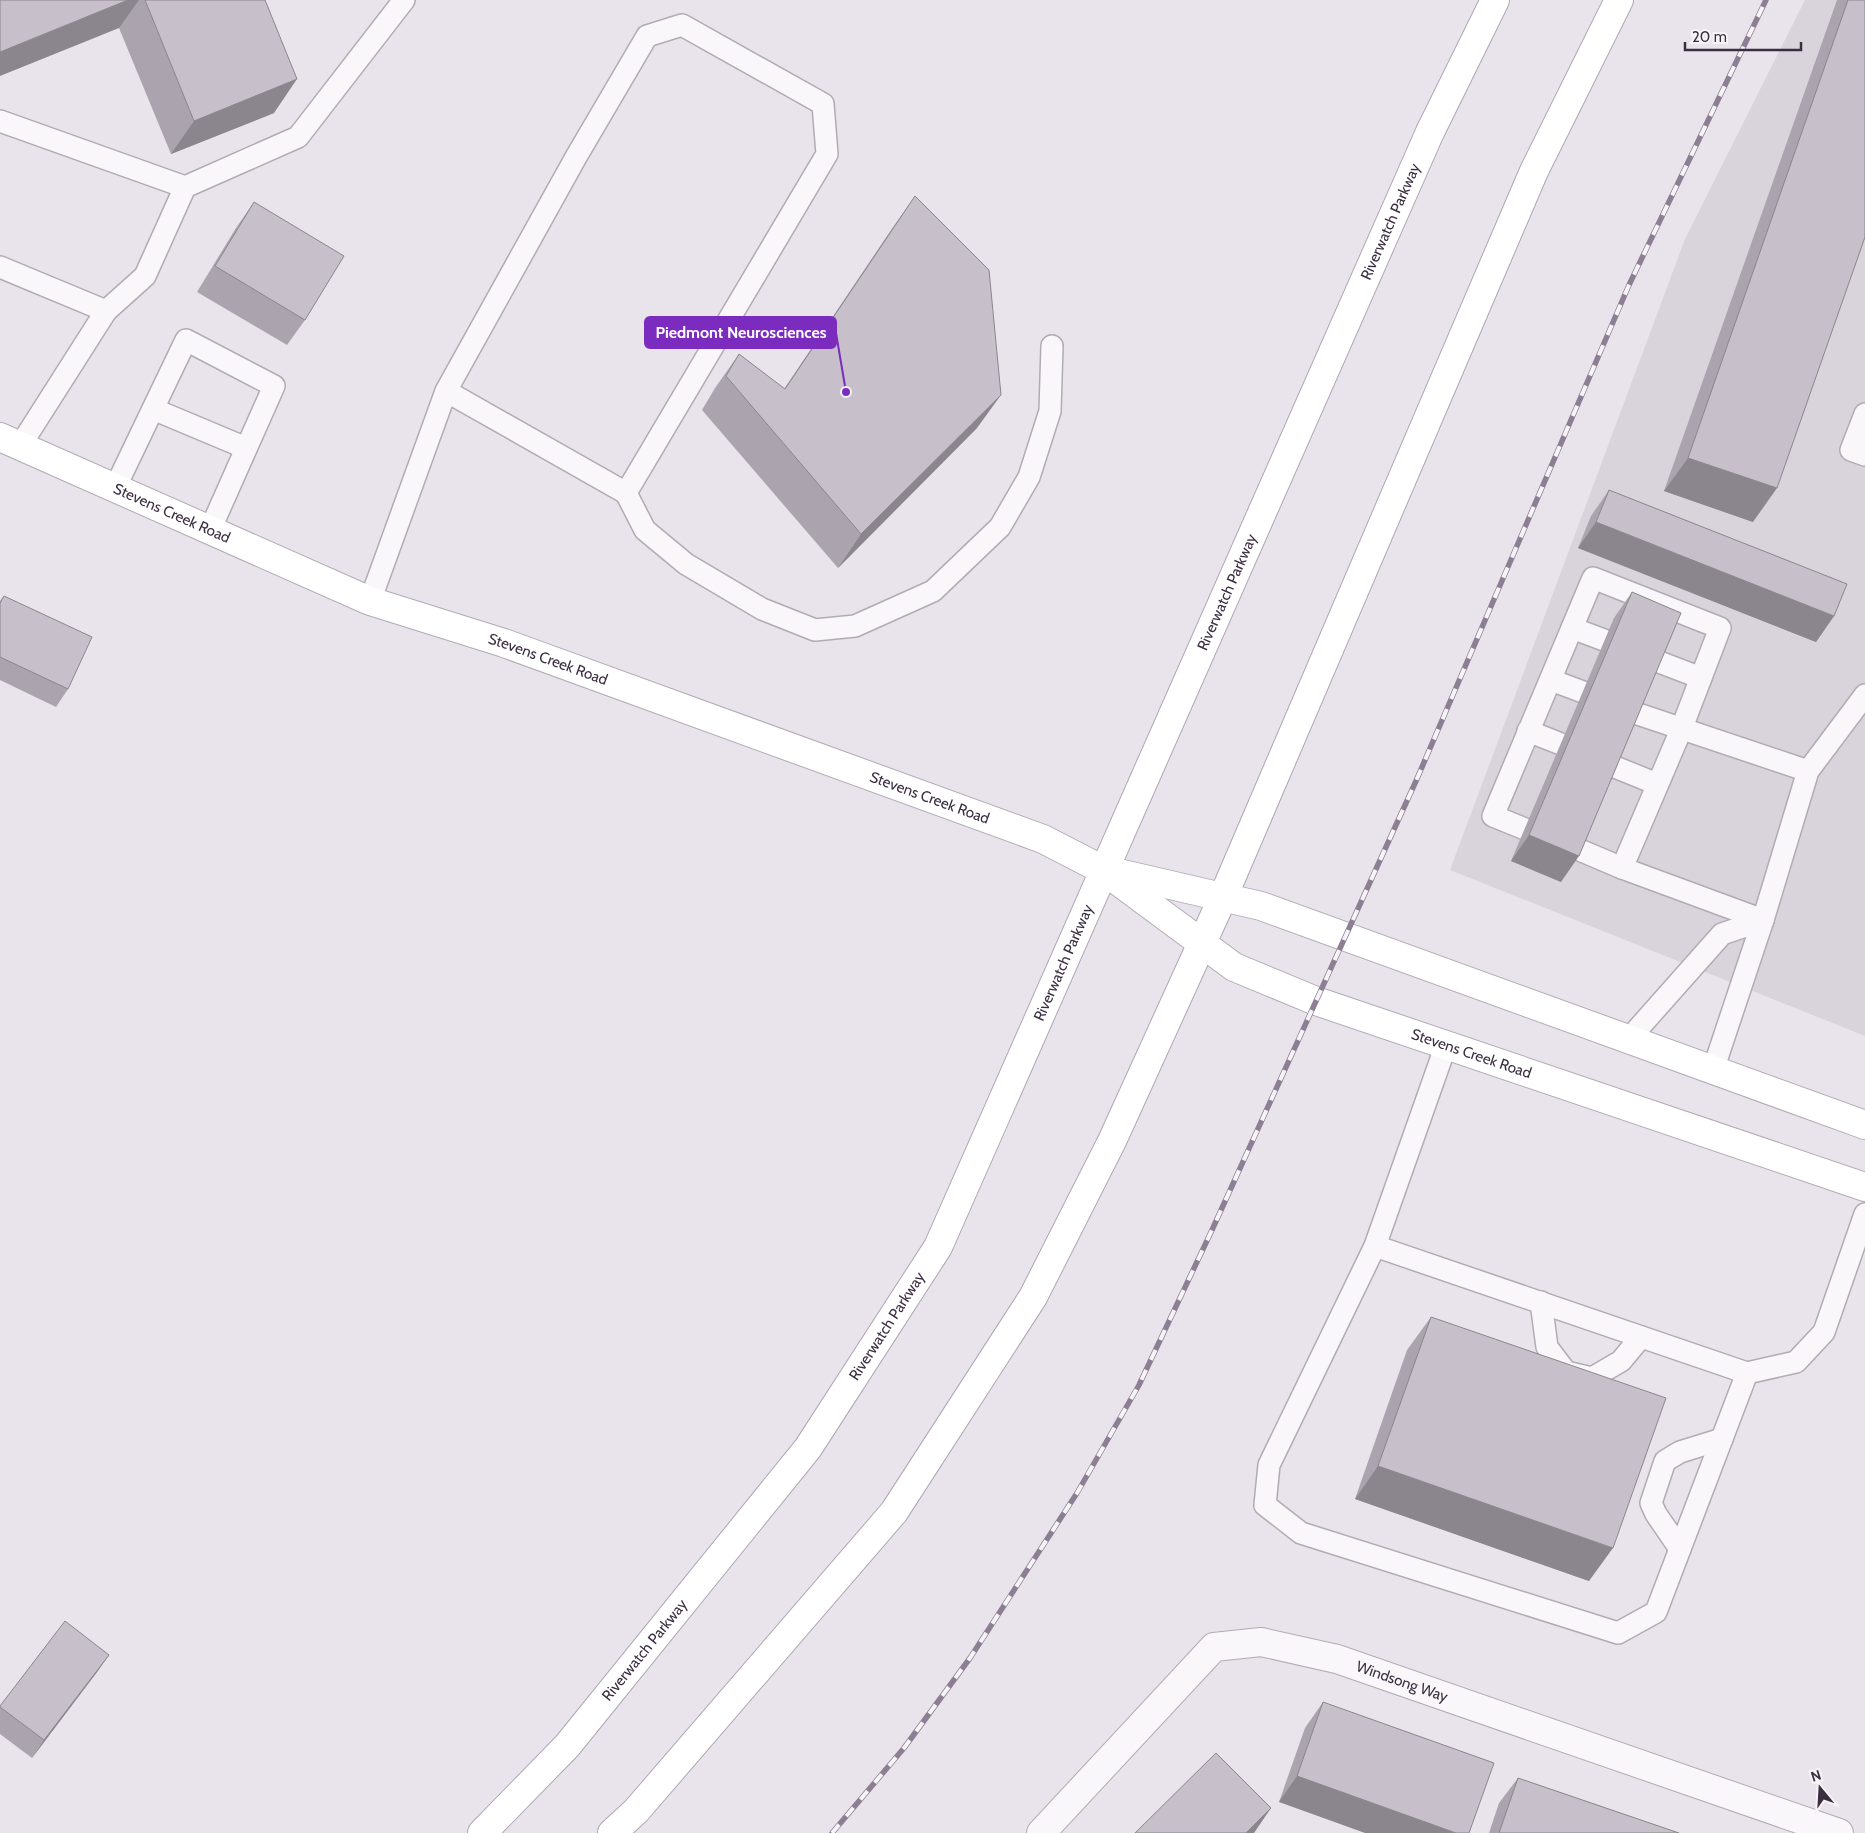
<svg xmlns="http://www.w3.org/2000/svg" width="1865" height="1833" font-family="Cabin,sans-serif">
<style>
.built{fill:#d9d3dc}
.lines{fill:none;stroke-linecap:round;stroke-linejoin:round}
.lane-casing{stroke:#b2aab5;stroke-width:24}
.street-casing{stroke:#b2aab5;stroke-width:30}
.secondary-casing{stroke:#b2aab5;stroke-width:30}
.primary-casing{stroke:#b0a5b5;stroke-width:30}
.lane{stroke:#f9f7f9;stroke-width:21}
.street{stroke:#f9f7f9;stroke-width:28}
.secondary{stroke:#fff;stroke-width:28}
.primary{stroke:#fff;stroke-width:28}
.rail-casing{stroke:#8d7f93;stroke-width:5.5}
.rail{stroke:#f7f4f8;stroke-width:4;stroke-dasharray:11;stroke-linecap:butt}
.wall{fill:#aba4ae}
.shaded-wall{fill:#8b868d}
.building{fill:#c7bfca;stroke:#8b868d}
.labels{text-anchor:middle;stroke-width:4.5;stroke-linejoin:round;paint-order:stroke}
.street-label{font-size:15px;fill:#3c2e41;stroke:#f7f4f8}
.leader{fill:none;stroke:#7b2cbf;stroke-width:2}
.callout-dot{fill:#7b2cbf;stroke:#f7f4f8;stroke-width:2}
.callout{fill:#7b2cbf;stroke:#7b2cbf;stroke-width:2}
.callout-label{font-size:16px;text-anchor:middle;font-weight:bold;fill:#fff}
</style>
<rect width="100%" height="100%" fill="#e9e4eb"/>
<polygon class="built" points="1805,0 1865,0 1865,1036 1450,870 1685,239"/>
<g class="lines">
<g class="lane-casing">
<g id="lane">
<polyline points="0,121 185,187"/>
<polyline points="0,267 106,311 20,446"/>
<polyline points="106,311 145,276 185,187 298,137 404,0"/>
<polyline points="153,409 246,448"/>
<polyline points="1865,414 1851,450 1865,455"/>
<polyline points="115,488 186,340 274,386 210,530"/>
<polyline points="626,493 645,530 686,564 762,609 815,630 855,626 933,591 1000,527 1029,477 1050,411 1052,346"/>
<polyline points="370,601 446,391 576,157 647,36 682,25 823,104 827,154 626,493 446,391"/>
<polyline points="1572,628 1604,640"/>
<polyline points="1654,660 1701,678"/>
<polyline points="1551,680 1583,692"/>
<polyline points="1632,712 1808,771"/>
<polyline points="1528,731 1561,744"/>
<polyline points="1610,765 1657,784"/>
<polyline points="1525,829 1493,816 1593,578 1720,628 1681,730 1622,868 1763,920"/>
<polyline points="1575,848 1622,868"/>
<polyline points="1628,1040 1722,934 1763,920"/>
<polyline points="1446,1045 1375,1246 1269,1465 1265,1505 1301,1533 1618,1633 1656,1612 1747,1373"/>
<polyline points="1713,1070 1763,920 1808,771 1865,695"/>
<polyline points="1375,1246 1747,1373 1796,1362 1824,1332 1865,1214"/>
<polyline points="1541,1302 1547,1347 1566,1372 1592,1378 1621,1361 1641,1337"/>
<polyline points="1680,1549 1656,1514 1651,1503 1665,1461 1680,1452 1722,1439"/>
</g>
</g>
<g class="street-casing">
<g id="street">
<path id="s1" d="M1041,1833L1214,1647L1261,1642L1337,1659L1839,1833"/>
</g>
</g>
<g class="secondary-casing">
<g id="secondary">
<path id="s2" d="M0,437L370,601L504,643L1043,839L1103,870L1234,967L1316,1001L1865,1187"/>
<polyline points="1114,872 1261,906 1865,1125"/>
</g>
</g>
<g class="primary-casing">
<g id="primary">
<path id="s3" d="M482,1833L567,1746L808,1448L938,1247L1430,132L1495,0"/>
<polyline points="612,1833 636,1811 894,1512 1033,1297 1112,1141 1223,897 1534,171 1619,0"/>
</g>
</g>
<use href="#lane" class="lane"/>
<use href="#street" class="street"/>
<use href="#secondary" class="secondary"/>
<use href="#primary" class="primary"/>
<g class="rail-casing">
<polyline id="rail" points="832,1833 904,1748 970,1658 1077,1493 1139,1385 1212,1230 1416,781 1629,285 1766,0"/>
</g>
<use href="#rail" class="rail"/>
</g>
<g class="wall">
<polygon points="0,0 265,0 274,113 171,154 119,28"/>
<polygon points="1837,0 1865,0 1753,522 1664,491"/>
<polygon points="915,196 977,428 838,568 702,410 715,388 739,354 784,389 891,230"/>
<polygon points="254,202 305,320 287,345 197,292 236,228"/>
<polygon points="1609,490 1834,616 1816,642 1578,548 1591,516"/>
<polygon points="1632,592 1561,882 1511,861 1614,618"/>
<polygon points="4,596 68,689 56,707 0,680 0,601"/>
<polygon points="1431,1317 1589,1581 1355,1499 1407,1350"/>
<polygon points="109,1655 97,1672 32,1758 0,1734 0,1706"/>
<polygon points="1323,1702 1469,1833 1279,1802 1305,1728"/>
<polygon points="1518,1778 1679,1833 1489,1833 1499,1803"/>
</g>
<g class="shaded-wall">
<polygon points="128,0 139,0 119,28 0,76 0,52"/>
<polygon points="297,79 274,113 171,154 194,121"/>
<polygon points="1001,395 977,428 838,568 861,534"/>
<polygon points="1688,458 1777,488 1753,522 1664,491"/>
<polygon points="1596,522 1834,616 1816,642 1578,548"/>
<polygon points="1529,835 1579,856 1561,882 1511,861"/>
<polygon points="1378,1466 1613,1548 1589,1581 1355,1499"/>
<polygon points="109,1655 97,1672 32,1758 44,1740"/>
<polygon points="1297,1776 1456,1833 1365,1833 1279,1802"/>
<polygon points="1271,1808 1254,1833 1246,1833"/>
</g>
<g class="building">
<polygon points="0,0 128,0 0,52"/>
<polygon points="145,0 265,0 297,79 194,121"/>
<polygon points="1848,0 1865,0 1865,237 1777,488 1688,458"/>
<polygon points="915,196 989,270 1001,395 861,534 726,376 739,354 785,389"/>
<polygon points="254,202 344,256 305,320 215,266"/>
<polygon points="1609,490 1847,584 1834,616 1596,522"/>
<polygon points="1632,592 1681,613 1579,856 1529,835"/>
<polygon points="4,596 92,637 68,689 0,657 0,603"/>
<polygon points="1431,1317 1666,1398 1613,1548 1378,1466"/>
<polygon points="65,1621 109,1655 44,1740 0,1707 0,1706"/>
<polygon points="1323,1702 1494,1763 1469,1833 1456,1833 1297,1776"/>
<polygon points="1216,1753 1271,1808 1246,1833 1135,1833"/>
<polygon points="1518,1778 1679,1833 1499,1833"/>
</g>
<g class="labels">
<g class="street-label">
<text dy="5" stroke="none"><textPath href="#s3" startOffset="1865">Riverwatch Parkway</textPath></text>
<text dy="5" stroke="none"><textPath href="#s2" startOffset="188">Stevens Creek Road</textPath></text>
<text dy="5" stroke="none"><textPath href="#s3" startOffset="1460">Riverwatch Parkway</textPath></text>
<text dy="5" stroke="none"><textPath href="#s2" startOffset="592">Stevens Creek Road</textPath></text>
<text dy="5" stroke="none"><textPath href="#s2" startOffset="998">Stevens Creek Road</textPath></text>
<text dy="5" stroke="none"><textPath href="#s3" startOffset="1055">Riverwatch Parkway</textPath></text>
<text dy="5" stroke="none"><textPath href="#s2" startOffset="1602">Stevens Creek Road</textPath></text>
<text dy="5" stroke="none"><textPath href="#s3" startOffset="650">Riverwatch Parkway</textPath></text>
<text dy="5" stroke="none"><textPath href="#s3" startOffset="245">Riverwatch Parkway</textPath></text>
<text dy="5" stroke="none"><textPath href="#s1" startOffset="448">Windsong Way</textPath></text>
</g>
</g>
<path class="leader" d="M846 392L836 333"/>
<circle class="callout-dot" cx="846" cy="392" r="5"/>
<rect class="callout" x="645" y="317" width="191" height="31" rx="5"/>
<g class="callout-label">
<text x="741" y="338">Piedmont Neurosciences</text>
</g>
<g transform="translate(1820 1788) rotate(342)" stroke="#f7f4f8" stroke-width="4" paint-order="stroke">
<path d="M0-4L9 19L0 12L-9 19Z" fill="#3c2e41"/>
<text y="-8" font-size="14" font-weight="bold" text-anchor="middle" fill="#3c2e41">N</text>
</g>
<path d="M1685 42v8h116v-8" fill="none" stroke="#3c2e41" stroke-width="2.5"/>
<text x="1692" y="42" font-size="15" fill="#3c2e41" stroke="#f7f4f8" stroke-width="4" paint-order="stroke">20 m</text>
</svg>
